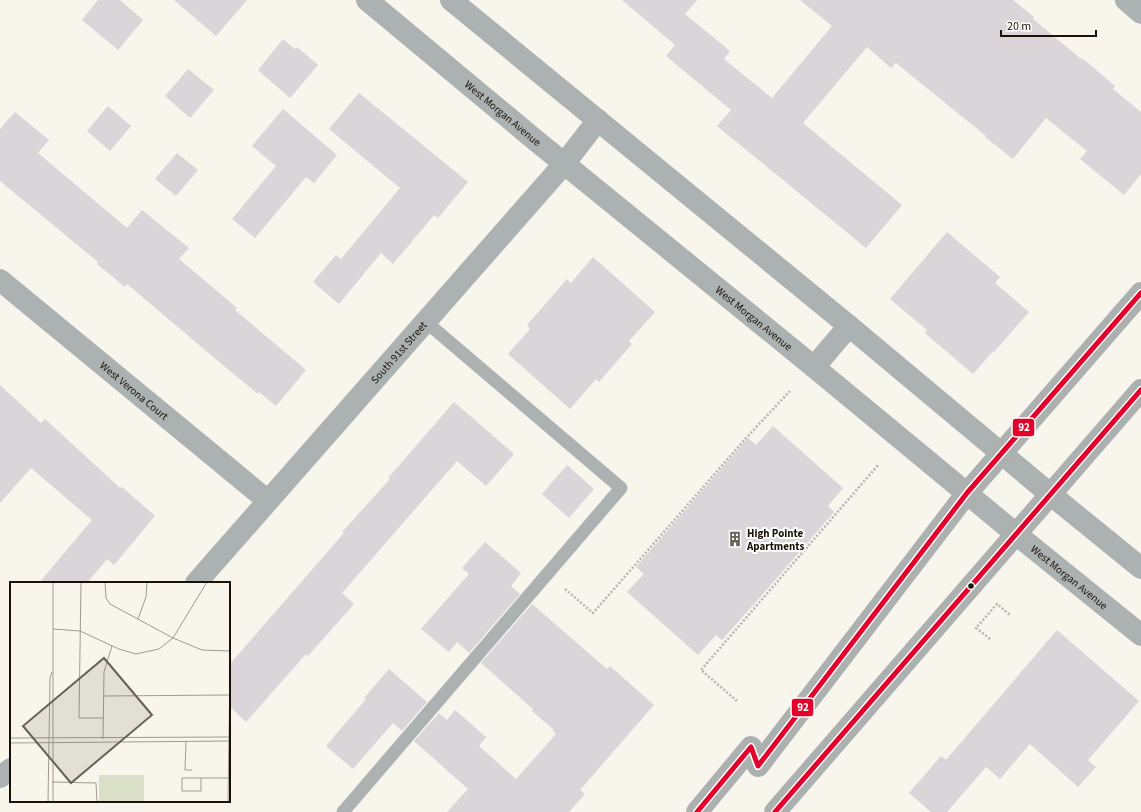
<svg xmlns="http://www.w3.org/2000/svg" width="1141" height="812" font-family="'Source Sans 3',sans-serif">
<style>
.building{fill:#d9d5d8}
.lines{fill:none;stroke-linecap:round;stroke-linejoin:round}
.path{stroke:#b3b5b2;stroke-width:2.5;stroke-dasharray:2 2;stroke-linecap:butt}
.service{stroke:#acb2b2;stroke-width:13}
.minor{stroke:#acb2b2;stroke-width:22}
.tertiary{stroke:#acb2b2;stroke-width:22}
.secondary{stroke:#acb1b0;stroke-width:22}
.bus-1-casing{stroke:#fff;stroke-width:8}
.bus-1{stroke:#e4002b;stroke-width:5}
.bus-dot{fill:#191307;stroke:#fff;stroke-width:1.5}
.labels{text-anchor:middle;stroke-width:4;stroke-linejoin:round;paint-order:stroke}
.street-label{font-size:11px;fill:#191307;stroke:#fff}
.poi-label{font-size:11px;font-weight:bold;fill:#191307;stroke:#fff;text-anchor:start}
.inset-road{fill:none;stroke:#9f9b91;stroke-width:1}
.view{fill:#676258;fill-opacity:0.15;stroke:#676258;stroke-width:2}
.inset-edge{fill:none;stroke:#191307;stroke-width:2}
.line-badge{stroke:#fff;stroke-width:1.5}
.badge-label{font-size:11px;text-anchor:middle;font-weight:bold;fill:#fff}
</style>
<rect width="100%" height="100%" fill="#f8f5ed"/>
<g class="building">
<polygon points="98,0 120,0 143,20 118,50 82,20"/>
<polygon points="174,0 247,0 216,36"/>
<polygon points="622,0 697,0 685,14 730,51 724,59 772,98 832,26 800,0 1013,0 1034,17 1033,19 1081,59 1082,58 1115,86 1113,89 1141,112 1141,174 1124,195 1080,159 1087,151 1046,118 1013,159 985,137 986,136 896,63 891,68 867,47 803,123 902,205 866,248 717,126 731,110 666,56 675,45"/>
<polygon points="283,39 295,49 297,47 318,65 290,98 258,70"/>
<polygon points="188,69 214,90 190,118 165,96"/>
<polygon points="359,93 468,182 438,218 434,215 393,264 381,253 339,304 313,282 336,255 341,259 400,188 329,129"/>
<polygon points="108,106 131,126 110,151 87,131"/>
<polygon points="283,109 337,155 314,183 306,177 255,238 232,219 276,166 252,146"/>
<polygon points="15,112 49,140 38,153 127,228 142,210 189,248 179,259 237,308 235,310 306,370 276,406 259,392 258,394 224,366 127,284 125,287 97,264 98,262 0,181 0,129"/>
<polygon points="177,153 198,170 176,196 155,179"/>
<polygon points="947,232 1000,277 995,283 1029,312 994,352 993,351 973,374 925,333 927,330 890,299"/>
<polygon points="593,257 655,312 629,341 632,344 599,382 596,379 570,409 508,354 530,329 527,325 567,279 571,283"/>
<polygon points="0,385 41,423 45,419 120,488 122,487 155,516 114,565 107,559 87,583 39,583 92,520 31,468 0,503"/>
<polygon points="454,402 514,454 486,486 457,461 342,593 354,604 308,656 306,654 246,722 229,706 229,665 344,533 342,532 390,479 388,478"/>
<polygon points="773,426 843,488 828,506 834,512 769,587 722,640 716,635 698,655 627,592 644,574 636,567 700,493 748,438 756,445"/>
<polygon points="567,465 594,489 569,518 542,494"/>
<polygon points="485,542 521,573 511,586 520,594 469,653 457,642 449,652 421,629 469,574 462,568"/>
<polygon points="532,604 607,669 610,666 654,705 580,790 585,794 569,812 447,812 468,789 414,741 439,713 447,720 455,710 486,737 479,746 516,779 556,734 553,731 554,730 532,711 533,709 481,663"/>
<polygon points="1057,630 1139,701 1088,760 1096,767 1078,787 1030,744 1000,779 986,767 947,812 931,812 909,793 941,756 946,760"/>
<polygon points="389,669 427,702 402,731 393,723 353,769 326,746 366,699 364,698"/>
</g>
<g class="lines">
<g class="path">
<polyline points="565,589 593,613 747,437 790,391"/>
<polyline points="990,639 976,628 997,604 1010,615"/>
<polyline points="737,701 701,670 879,464"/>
</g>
<polyline class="service" points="343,812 621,488 425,321"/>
<g class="minor">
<polyline points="1126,0 1141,13"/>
<path id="s1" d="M0,280L268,501"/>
<path id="s2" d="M196,583L564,164L598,120"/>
<polyline points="0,777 11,769"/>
</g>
<g class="tertiary">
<path id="s3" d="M367,0L534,139L814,367L1016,534L1141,635"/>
<polyline points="451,0 849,326 1050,494 1141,568"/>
<polyline points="814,367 849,326"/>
</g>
<g class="secondary">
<polyline points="697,812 751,747 758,766 967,493 1141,293"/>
<polyline points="775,812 1141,390"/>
</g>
<g class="bus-1-casing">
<g id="bus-1">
<polyline points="697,812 751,747 758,766 967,493 1141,293"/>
<polyline points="775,812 1141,390"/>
</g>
</g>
<use href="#bus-1" class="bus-1"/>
</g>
<defs>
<g id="building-bare" transform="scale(1.2)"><path d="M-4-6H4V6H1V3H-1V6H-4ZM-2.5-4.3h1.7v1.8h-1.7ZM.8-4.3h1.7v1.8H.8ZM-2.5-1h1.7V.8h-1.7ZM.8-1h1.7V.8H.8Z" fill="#676258" stroke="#fff" stroke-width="2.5" paint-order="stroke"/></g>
</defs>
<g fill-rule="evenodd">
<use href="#building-bare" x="735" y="539"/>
</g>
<circle class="bus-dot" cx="971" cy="586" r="3.5"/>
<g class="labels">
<g class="street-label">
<text dy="4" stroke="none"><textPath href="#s3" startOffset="177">West Morgan Avenue</textPath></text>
<text dy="4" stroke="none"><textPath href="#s3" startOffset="501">West Morgan Avenue</textPath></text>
<text dy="4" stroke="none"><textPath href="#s2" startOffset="307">South 91st Street</textPath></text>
<text dy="4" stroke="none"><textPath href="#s1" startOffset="174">West Verona Court</textPath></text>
<text dy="4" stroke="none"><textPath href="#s3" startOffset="909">West Morgan Avenue</textPath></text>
</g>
<g class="poi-label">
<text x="747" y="537">High Pointe<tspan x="747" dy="13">Apartments</tspan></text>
</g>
</g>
<g transform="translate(10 582)">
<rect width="220" height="220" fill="#f8f5ed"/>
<path d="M89,193H134V220H89Z" fill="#dae0c7"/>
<path class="inset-road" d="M71,0L69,136H93M95,0L96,16L100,22L163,56L197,0M128,37L136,15L137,0M43,47L70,49L109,67L126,72L149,67L163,56L192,68L220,69M93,114L219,113M0,156L220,155M93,157L94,90L102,64M176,160L175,188H182M0,161L220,159M191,196V209H172V196H219M42,200L86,201L87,220M38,220L40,96L42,90M43,220V0M218,220L220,86"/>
<path class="view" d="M94,76L142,133L61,201L13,144Z"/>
<rect width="220" height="220" class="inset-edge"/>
</g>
<g class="line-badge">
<rect x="1012" y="418" width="23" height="19" rx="4" fill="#e4002b"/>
<rect x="791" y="698" width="23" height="19" rx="4" fill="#e4002b"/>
</g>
<g class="badge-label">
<text x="1024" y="431">92</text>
<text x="803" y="711">92</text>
</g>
<path d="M1001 30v6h95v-6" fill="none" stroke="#191307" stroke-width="2"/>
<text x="1007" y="30" font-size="12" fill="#191307" stroke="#ffffff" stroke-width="3" paint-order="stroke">20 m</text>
</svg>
